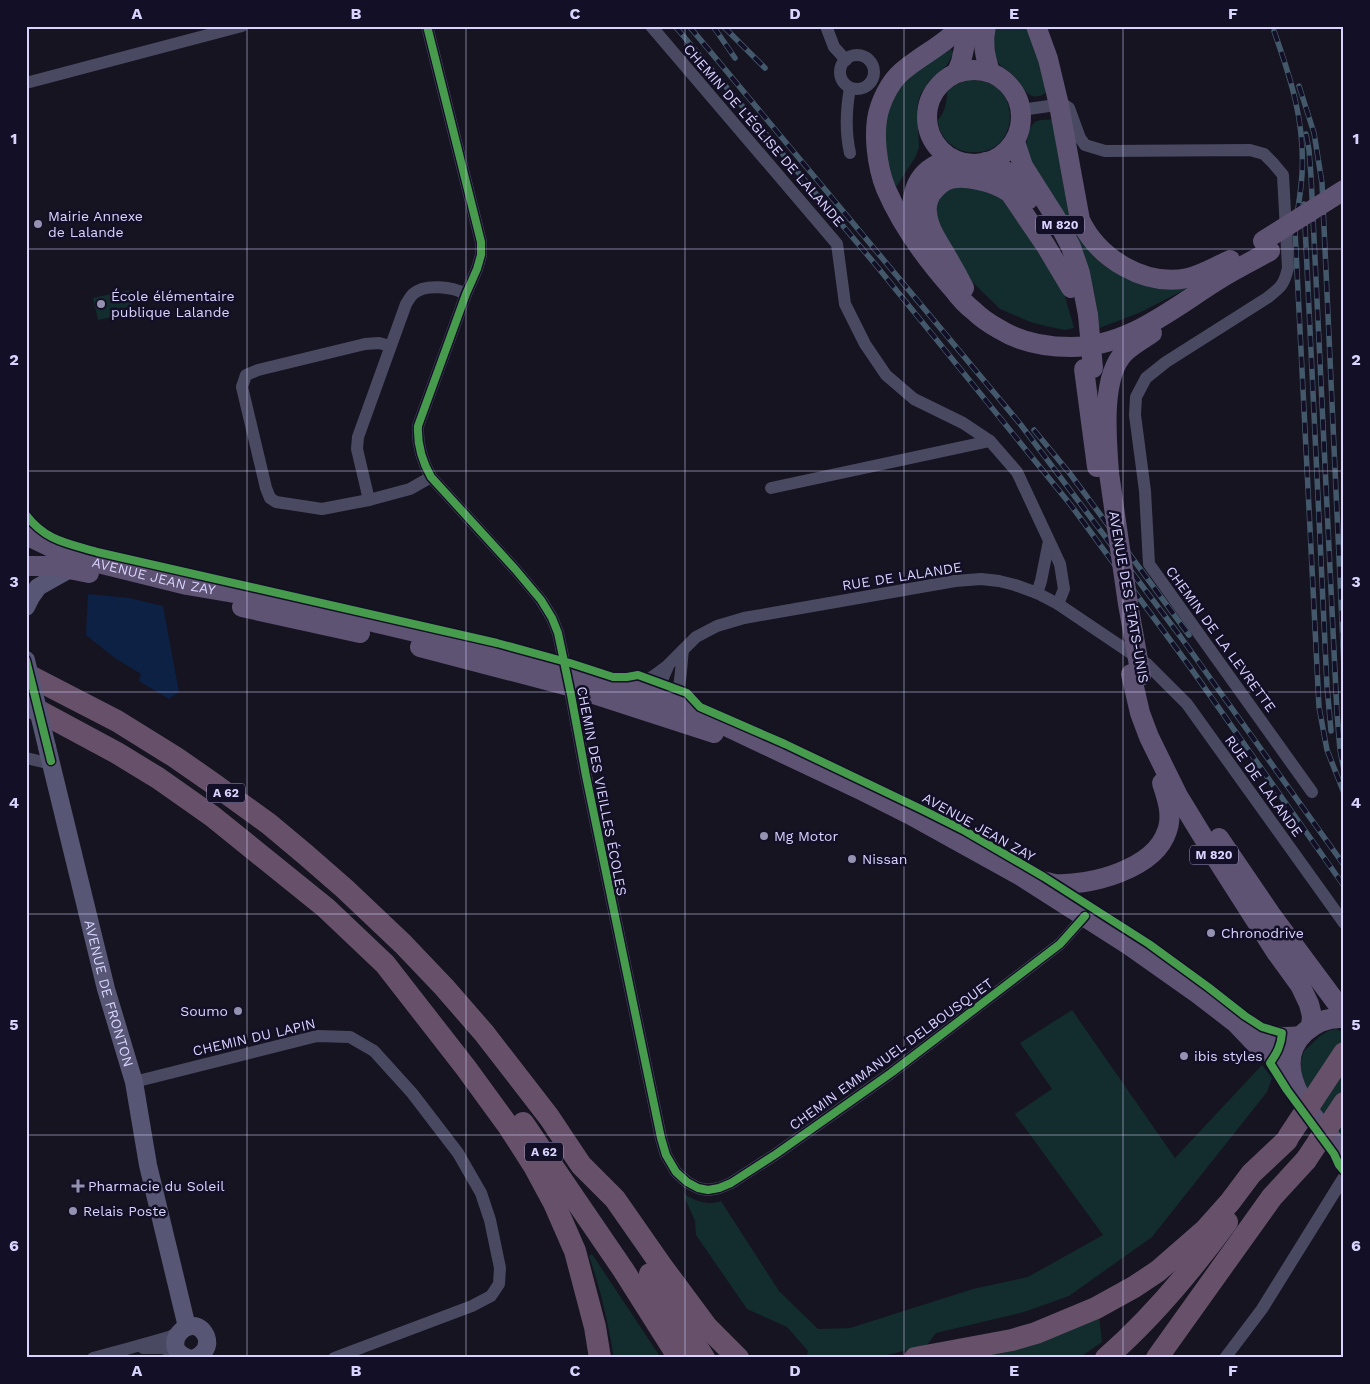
<svg xmlns="http://www.w3.org/2000/svg" width="1370" height="1384" font-family="'Work Sans',sans-serif">
<style>
.green{fill:#132c2d}
.water{fill:#0d2144}
.lines{fill:none;stroke-linecap:round;stroke-linejoin:round}
.street{stroke:#4a4962;stroke-width:12}
.secondary{stroke:#575674;stroke-width:18}
.primary{stroke:#5e5373;stroke-width:20}
.highway{stroke:#67516a;stroke-width:22}
.rail-casing{stroke:#43596b;stroke-width:5.5}
.rail{stroke:#130f26;stroke-width:4;stroke-dasharray:11;stroke-linecap:butt}
.secondary-bridge{stroke:#575674;stroke-width:18}
.primary-bridge{stroke:#5e5373;stroke-width:20}
.highway-bridge{stroke:#67516a;stroke-width:22}
.cycleway-casing{stroke:#130f26;stroke-width:11}
.cycleway{stroke:#469c4c;stroke-width:8}
.grid{fill:none;stroke:#d9d4ff;stroke-width:1;stroke-opacity:0.55}
.poi-dot{fill:#9591b1;stroke:#130f26;stroke-width:2}
.labels{text-anchor:middle;stroke-width:5;stroke-linejoin:round;paint-order:stroke}
.shield{fill:#130f26;stroke:#9e99be;stroke-width:1}
.shield-label{font-size:12px;font-weight:bold;fill:#d9d4ff}
.street-label{font-size:14px;fill:#d9d4ff;stroke:#130f26}
.poi-label{font-size:14px;fill:#d9d4ff;stroke:#130f26;text-anchor:start}
.neatline{fill:none;stroke:#d9d4ff;stroke-width:2}
.grid-label{font-size:16px;text-anchor:middle;font-weight:bold;fill:#d9d4ff}
</style>
<rect width="100%" height="100%" fill="#161421"/>
<g class="green">
<path d="M991,26H1032L1049,89C1045,94 1040,98 1032,96C1024,93 1022,85 1017,79C1010,71 995,64 993,54C991,45 992,35 991,26Z"/>
<polygon points="948,43 953,53 947,65 929,81 920,95 917,108 919,147 916,156 893,192 881,138 891,92"/>
<path d="M969,80C973,80 977,80 981,81C1021,87 1019,150 978,152C970,153 963,152 956,148C946,142 938,132 938,120C945,112 947,102 947,91L957,84Z"/>
<path d="M1058,119L1096,252L1190,287L1141,312L1097,329L1026,152C1026,143 1027,126 1037,121C1043,119 1051,120 1058,119Z"/>
<polygon points="964,183 1005,195 1062,286 1074,328 1064,330 1033,323 1000,309 962,272 937,227 934,208 938,197 948,187"/>
<polygon points="129,290 134,312 98,320 93,298"/>
<path d="M1072,1010L1175,1158L1262,1065L1272,1078L1267,1092L1152,1237L1069,1296L1024,1312L936,1333L927,1345L875,1358H806L808,1351L787,1327L747,1309L696,1235L695,1221L683,1194C698,1201 705,1206 721,1201L779,1291L818,1329L850,1328L973,1289L1028,1277L1103,1235L1015,1114L1052,1089L1020,1043Z"/>
<polygon points="1335,1029 1344,1032 1344,1140 1335,1132 1300,1082 1301,1061 1304,1051 1320,1036 1328,1031"/>
<path d="M592,1254L661,1358H614C608,1323 601,1290 589,1256Z"/>
<polygon points="1099,1315 1102,1342 1079,1358 966,1358"/>
</g>
<polygon class="water" points="88,594 129,598 163,606 179,692 169,699 139,681 141,674 115,658 86,635"/>
<g class="lines">
<g class="street">
<path d="M427,26L481,242V255L477,269L466,294L418,426C417,445 422,461 431,477L515,569L541,600L552,618L558,633L571,695L586,776L661,1138L666,1155L676,1172L687,1182L698,1188L708,1190L719,1188L731,1183L776,1154L891,1073L1060,944L1085,916"/>
<polyline points="651,26 837,244 845,304 865,344 886,375 914,399 963,423 990,441 1017,472 1060,564 1064,589 1058,604"/>
<polyline points="826,26 834,47 846,60"/>
<circle cx="857" cy="72" r="17"/>
<polyline points="26,83 242,26"/>
<path d="M850,88C846,110 845,131 850,153"/>
<path d="M1021,110L1063,104L1069,108L1080,138L1085,145L1105,151L1250,150L1264,154L1273,163L1283,175L1288,268C1284,285 1281,287 1267,298L1166,362L1146,378L1136,397L1135,415L1145,491L1149,564L1312,792"/>
<polyline points="390,346 379,343 365,344 258,370 246,375 242,387 266,488 270,498 276,502 322,509 369,500 410,489 431,477"/>
<polyline points="771,488 990,441"/>
<path d="M369,500L357,449L358,437L406,304C408,301 410,297 413,294C425,283 453,287 466,294"/>
<polyline points="1037,593 1041,581 1049,541"/>
<path d="M628,687C644,684 655,675 667,666"/>
<polyline points="660,705 659,693 663,678 669,664 696,637 717,626 744,618 955,581 981,579 999,581 1015,585 1037,593 1058,604 1147,664 1187,704 1344,923"/>
<path d="M671,707C681,700 681,663 683,650"/>
<polyline points="26,758 43,762 51,761"/>
<polyline points="134,1082 317,1036 350,1037 374,1051 412,1093 458,1153 481,1193 490,1220 500,1268 499,1284 491,1296 472,1306 334,1358"/>
<polyline points="143,1348 163,1348 180,1354"/>
<polyline points="93,1358 130,1348 169,1337 179,1332"/>
<polyline points="1225,1358 1262,1309 1344,1177"/>
</g>
<g class="secondary">
<polyline points="26,607 31,597 38,587 70,569"/>
<path id="s1" d="M47,747L106,989L134,1082L148,1165L187,1327"/>
<path d="M188,1358C156,1347 192,1308 206,1336C210,1346 204,1354 195,1358"/>
</g>
<g class="primary">
<path d="M962,26C950,38 937,47 923,56C913,63 901,70 894,80C888,88 883,98 880,107C872,130 877,167 886,189C901,224 928,261 953,289C959,297 966,305 974,311C981,318 990,324 999,329C1020,342 1046,347 1071,347C1130,347 1175,306 1223,277C1238,268 1254,260 1270,251"/>
<path d="M986,26C982,43 985,56 990,72"/>
<path d="M1036,26L1048,59L1059,105L1080,220C1098,258 1144,287 1188,278C1202,275 1217,266 1230,260"/>
<circle cx="974" cy="117" r="47"/>
<polyline points="957,72 961,62 969,26"/>
<polyline points="1015,142 1023,166 1056,218 1071,247 1080,273 1088,315"/>
<polyline points="986,162 999,167 1012,175 1029,199"/>
<path d="M921,233C906,209 911,177 938,164C943,162 948,161 953,159"/>
<path d="M964,288C959,278 953,267 947,257C940,244 928,229 927,212C926,207 928,199 931,194C935,189 939,184 945,181C961,173 996,182 1010,193L1046,246L1071,288"/>
<polyline points="1084,369 1097,467"/>
<path d="M1109,473C1107,441 1100,378 1124,353C1132,345 1143,339 1152,333"/>
<path id="s2" d="M26,535L61,552L82,559L187,585L288,602L564,667L627,687L696,712L861,790L909,814L1021,876L1129,945L1197,993L1236,1023L1255,1043L1275,1056L1282,1061L1291,1072"/>
<polyline points="26,566 54,566 89,573"/>
<polyline points="242,607 360,633"/>
<polyline points="420,647 569,686 714,733"/>
<polyline points="1131,674 1140,713 1149,737 1178,796 1214,855 1276,952 1300,985 1309,1004 1312,1016 1311,1027"/>
<polyline points="1219,838 1272,916 1344,1013"/>
<path d="M1033,879C1040,880 1048,883 1055,884C1090,886 1155,869 1167,831C1173,815 1167,798 1162,783"/>
<path d="M1344,1018C1329,1017 1316,1022 1305,1032C1265,1068 1317,1124 1344,1152"/>
<path d="M1247,1028C1268,1036 1278,1039 1301,1036"/>
</g>
<g class="highway">
<polyline points="26,674 117,721 175,757 211,782 269,824 306,855 345,889 403,944 444,987 484,1033 549,1117 581,1165 615,1199 661,1265 707,1327 738,1358"/>
<polyline points="26,704 117,753 158,778 212,816 326,908 385,964 466,1068 509,1127 534,1166 554,1203 575,1251 595,1327 600,1358"/>
<polyline points="523,1123 624,1271 679,1358"/>
<polyline points="650,1274 704,1358"/>
<polyline points="915,1358 1012,1340 1036,1333 1096,1308 1134,1287 1158,1271 1205,1230 1230,1202 1251,1174 1287,1140"/>
<path d="M1106,1358C1152,1318 1191,1271 1227,1222"/>
<polyline points="1157,1358 1272,1197 1306,1160"/>
</g>
<g class="rail-casing">
<g id="rail">
<polyline points="675,26 875,264 1070,504 1190,667 1344,886"/>
<polyline points="689,26 1021,425 1180,636 1344,865"/>
<polyline points="713,26 735,58"/>
<polyline points="723,26 765,68"/>
<path d="M1274,31C1291,79 1305,122 1302,174C1301,193 1297,212 1295,231L1319,707L1327,750L1344,793"/>
<polyline points="1299,86 1314,133 1322,183 1344,667"/>
<polyline points="1306,134 1309,150 1311,176 1337,713 1340,750 1344,770"/>
<polyline points="1304,204 1327,686 1331,731"/>
<polyline points="1034,430 1071,475 1189,635"/>
</g>
</g>
<use href="#rail" class="rail"/>
<polyline class="secondary-bridge" points="26,660 47,747"/>
<g class="primary-bridge">
<polyline points="1263,241 1344,190"/>
<polyline points="1088,315 1093,368"/>
<polyline points="1109,473 1128,604 1141,676"/>
</g>
<g class="highway-bridge">
<polyline points="1289,1136 1344,1053"/>
<polyline points="1306,1160 1344,1103"/>
</g>
<g class="cycleway-casing">
<g id="cycleway">
<path d="M427,26L481,242V255L477,269L466,294L418,426C417,445 422,461 431,477L515,569L541,600L552,618L558,633L571,695L586,776L661,1138L666,1155L676,1172L687,1182L698,1188L708,1190L719,1188L731,1183L776,1154L891,1073L1060,944L1085,916"/>
<path d="M26,515C46,541 67,543 97,552L497,643L570,663L613,677H627L638,675L687,693L700,707L785,744L921,809L965,831L1044,877L1149,944L1208,987L1245,1016L1262,1027L1282,1033C1281,1046 1277,1053 1270,1063L1287,1090L1334,1154L1339,1165L1344,1171"/>
<polyline points="26,660 51,761"/>
</g>
</g>
<use href="#cycleway" class="cycleway"/>
</g>
<path class="grid" d="M247,26V1358M466,26V1358M685,26V1358M904,26V1358M1123,26V1358M26,249H1344M26,471H1344M26,692H1344M26,914H1344M26,1135H1344"/>
<g class="poi-dot">
<circle cx="38" cy="224" r="5"/>
<circle cx="101" cy="304" r="5"/>
<circle cx="764" cy="836" r="5"/>
<circle cx="852" cy="859" r="5"/>
<circle cx="1211" cy="933" r="5"/>
<circle cx="238" cy="1011" r="5"/>
<circle cx="1184" cy="1056" r="5"/>
<path d="M75.5 1178.5h5v5h5v5h-5v5h-5v-5h-5v-5h5z"/>
<circle cx="73" cy="1211" r="5"/>
</g>
<g class="labels">
<g class="shield">
<rect x="1036" y="215.5" width="48" height="19" rx="4"/>
<rect x="207" y="783.5" width="38" height="19" rx="4"/>
<rect x="1190" y="845.5" width="48" height="19" rx="4"/>
<rect x="525" y="1142.5" width="38" height="19" rx="4"/>
</g>
<g class="shield-label">
<text x="1060" y="229">M 820</text>
<text x="226" y="797">A 62</text>
<text x="1214" y="859">M 820</text>
<text x="544" y="1156">A 62</text>
</g>
<g class="street-label">
<text transform="translate(764 135) rotate(49)" y="5">CHEMIN DE L'ÉGLISE DE LALANDE</text>
<text dy="5" stroke="none"><textPath href="#s2" startOffset="135">AVENUE JEAN ZAY</textPath></text>
<text transform="translate(902 576) rotate(-9)" y="5">RUE DE LALANDE</text>
<text transform="translate(1129 597) rotate(80)" y="5">AVENUE DES ÉTATS-UNIS</text>
<text transform="translate(1221 639) rotate(54)" y="5">CHEMIN DE LA LEVRETTE</text>
<text transform="translate(1264 786) rotate(54)" y="5">RUE DE LALANDE</text>
<text transform="translate(602 791) rotate(79)" y="5">CHEMIN DES VIEILLES ÉCOLES</text>
<text transform="translate(979 827) rotate(29)" y="5">AVENUE JEAN ZAY</text>
<text dy="5" stroke="none"><textPath href="#s1" startOffset="254">AVENUE DE FRONTON</textPath></text>
<text transform="translate(254 1037) rotate(-13)" y="5">CHEMIN DU LAPIN</text>
<text transform="translate(891 1054) rotate(-36)" y="5">CHEMIN EMMANUEL DELBOUSQUET</text>
</g>
<g class="poi-label">
<text x="48" y="221">Mairie Annexe<tspan x="48" dy="16">de Lalande</tspan></text>
<text x="111" y="301">École élémentaire<tspan x="111" dy="16">publique Lalande</tspan></text>
<text x="774" y="841">Mg Motor</text>
<text x="862" y="864">Nissan</text>
<text x="1221" y="938">Chronodrive</text>
<text x="228" y="1016" text-anchor="end">Soumo</text>
<text x="1194" y="1061">ibis styles</text>
<text x="88" y="1191">Pharmacie du Soleil</text>
<text x="83" y="1216">Relais Poste</text>
</g>
</g>
<rect width="1370" height="1384" fill="none" stroke="#130f26" stroke-width="55"/>
<rect x="28" y="28" width="1314" height="1328" class="neatline"/>
<g class="grid-label">
<text x="137" y="19">A</text>
<text x="356" y="19">B</text>
<text x="575" y="19">C</text>
<text x="795" y="19">D</text>
<text x="1014" y="19">E</text>
<text x="1233" y="19">F</text>
<text x="14" y="144">1</text>
<text x="1356" y="144">1</text>
<text x="14" y="365">2</text>
<text x="1356" y="365">2</text>
<text x="14" y="587">3</text>
<text x="1356" y="587">3</text>
<text x="14" y="808">4</text>
<text x="1356" y="808">4</text>
<text x="14" y="1030">5</text>
<text x="1356" y="1030">5</text>
<text x="14" y="1251">6</text>
<text x="1356" y="1251">6</text>
<text x="137" y="1376">A</text>
<text x="356" y="1376">B</text>
<text x="575" y="1376">C</text>
<text x="795" y="1376">D</text>
<text x="1014" y="1376">E</text>
<text x="1233" y="1376">F</text>
</g>
</svg>
